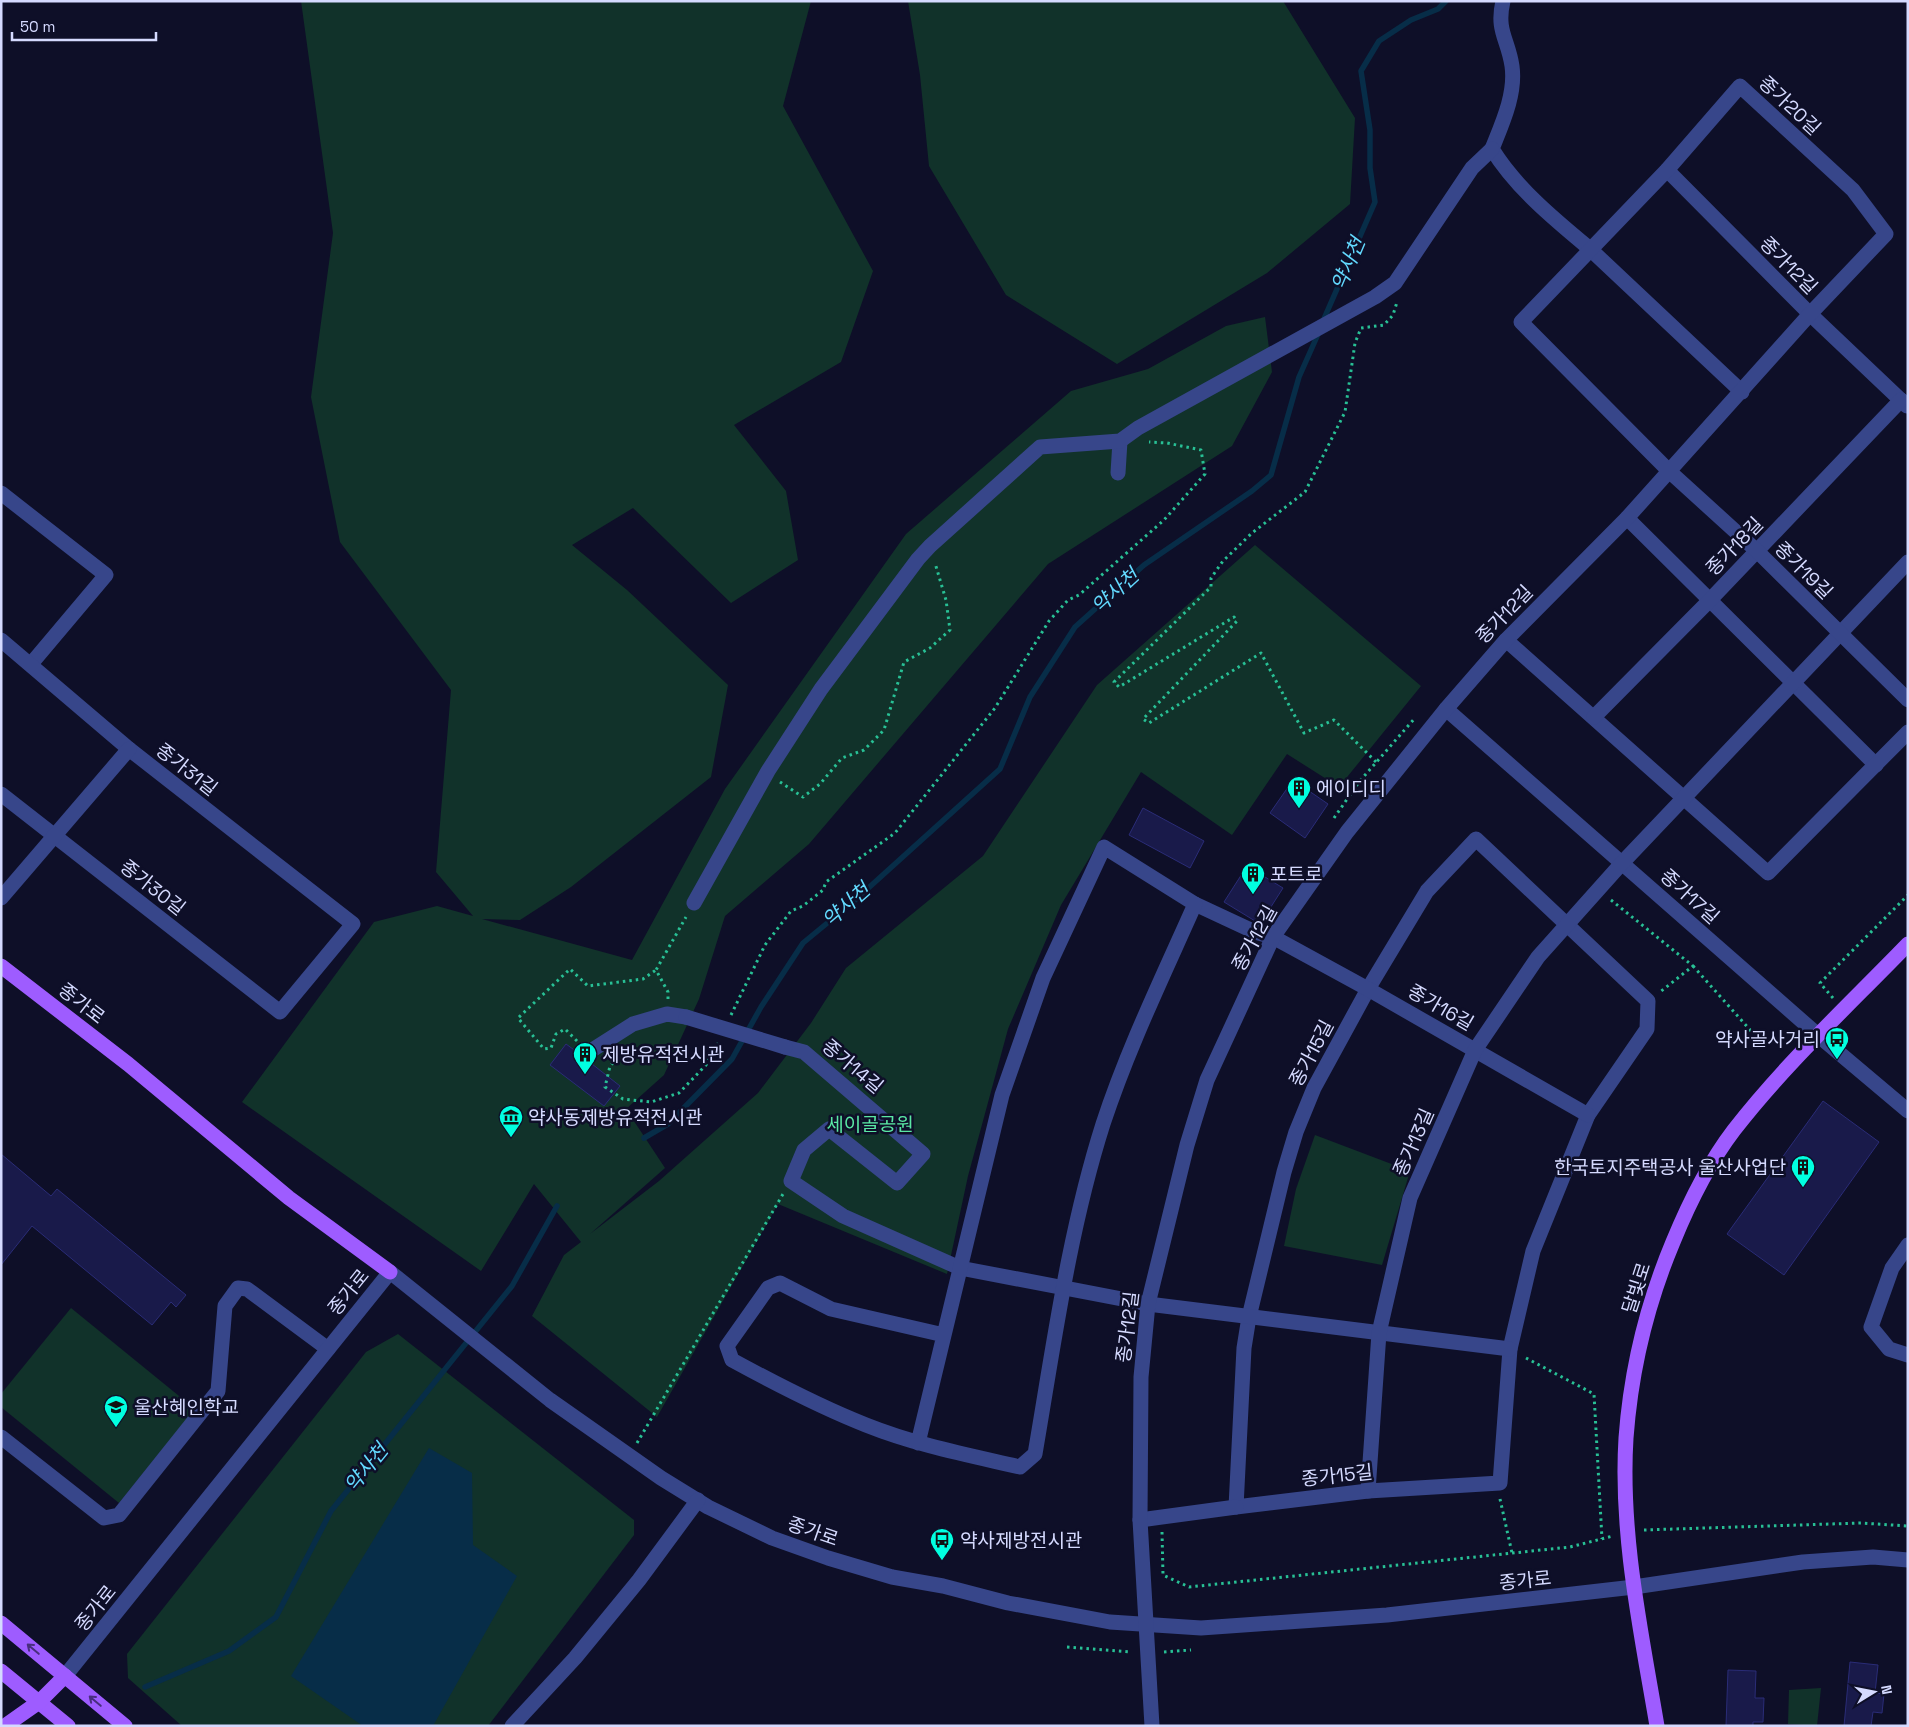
<svg xmlns="http://www.w3.org/2000/svg" width="1909" height="1727" font-family="'Space Grotesk','Noto Sans KR',sans-serif">
<style>
.green{fill:#11322a}
.water{fill:#072d48}
.lines{fill:none;stroke-linecap:round;stroke-linejoin:round}
.stream{stroke:#072d48;stroke-width:5.5}
.building{fill:#191a4a;stroke:#2a2c77}
.path{stroke:#28c095;stroke-width:3;stroke-dasharray:2.5 4;stroke-linecap:butt}
.minor{stroke:#37468a;stroke-width:15}
.major{stroke:#9e5cff;stroke-width:15}
.minor-bridge{stroke:#37468a;stroke-width:15}
.oneway{stroke:#482e7e}
.labels{text-anchor:middle;stroke-width:5;stroke-linejoin:round;paint-order:stroke}
.street-label{font-size:19px;fill:#d5daff;stroke:#0e0f28}
.poi-label{font-size:19px;fill:#d5daff;stroke:#0e0f28;text-anchor:start}
.park-label{font-size:19px;fill:#5ae7a4;stroke:#0e0f28}
.water-label{font-size:20px;font-style:italic;fill:#63daff;stroke:#0e0f28}
</style>
<rect width="100%" height="100%" fill="#0e0f28"/>
<g class="green">
<polygon points="301,1 811,1 783,106 873,271 841,362 734,425 786,491 798,560 731,603 633,508 572,545 627,590 728,685 711,777 571,887 520,920 482,919 632,960 725,789 906,534 1071,391 1148,369 1226,326 1265,317 1272,372 1232,446 1048,564 809,844 725,916 699,999 664,1075 626,1109 665,1168 590,1234 659,1181 758,1093 811,1023 846,968 983,856 1097,685 1255,545 1421,686 1339,787 1287,754 1232,835 1141,772 1061,905 1008,1029 968,1176 947,1274 778,1204 657,1417 532,1316 564,1255 581,1242 534,1184 481,1271 242,1102 374,922 437,906 473,916 436,872 451,690 340,542 311,397 333,233"/>
<polygon points="908,1 1283,1 1355,118 1350,204 1267,273 1117,364 1006,295 929,166 920,75"/>
<polygon points="1315,1135 1410,1171 1382,1265 1284,1246 1296,1189"/>
<polygon points="71,1308 195,1409 119,1503 1,1407 1,1394"/>
<polygon points="398,1334 634,1520 634,1535 488,1726 182,1726 128,1678 127,1654 366,1352"/>
<polygon points="1821,1688 1817,1726 1788,1724 1789,1690"/>
</g>
<polygon class="water" points="429,1448 472,1473 473,1545 517,1576 433,1726 363,1726 291,1676"/>
<g class="lines">
<g class="stream">
<polyline points="1323,321 1375,202 1370,168 1370,130 1361,71 1379,41 1411,20 1438,9 1446,1"/>
<polyline points="644,1138 668,1124 732,1059 761,1007 803,943 854,901 1000,769 1030,697 1075,627 1144,565 1252,491 1271,475 1299,377 1319,332"/>
<polyline points="145,1687 229,1651 276,1617 331,1511 512,1286 557,1206"/>
</g>
</g>
<g class="building">
<polygon points="1293,780 1328,804 1305,838 1270,813"/>
<polygon points="1143,808 1204,841 1190,868 1129,835"/>
<polygon points="1247,866 1283,888 1260,924 1224,902"/>
<polygon points="566,1044 577,1052 575,1061 578,1065 587,1067 592,1064 620,1086 604,1106 550,1065"/>
<polygon points="1823,1101 1879,1142 1784,1275 1727,1234"/>
<polygon points="1,1154 51,1196 57,1189 186,1295 176,1307 171,1302 152,1325 32,1226 1,1265"/>
<polygon points="1850,1662 1878,1665 1875,1693 1884,1694 1882,1713 1873,1712 1871,1726 1844,1726"/>
<polygon points="1728,1670 1756,1671 1755,1698 1764,1698 1763,1722 1753,1722 1753,1726 1726,1726"/>
</g>
<g class="lines">
<g class="path">
<polyline points="1376,762 1334,720 1304,733 1261,653 1149,723 1143,719 1237,621 1234,617 1119,687 1114,682 1211,587 1211,578 1223,561 1252,533 1305,492 1345,412 1355,343 1361,328 1384,325 1393,315 1397,302"/>
<polyline points="780,782 803,797 820,784 842,758 864,750 884,730 904,662 930,648 950,630 946,600 935,563"/>
<polyline points="1334,818 1359,782 1415,718"/>
<polyline points="1611,900 1693,966 1660,992"/>
<polyline points="1693,966 1760,1041"/>
<polyline points="1833,998 1820,983 1908,895"/>
<polyline points="668,999 668,992 656,970 686,917"/>
<polyline points="731,1015 765,945 791,911 803,906 823,890 826,882 895,833 995,708 1049,621 1068,600 1079,595 1164,520 1205,474 1201,450 1167,443 1149,442"/>
<polyline points="577,1041 565,1029 556,1034 551,1048 544,1049 518,1018 570,969 588,986 643,979 656,970"/>
<polyline points="627,1049 610,1066 605,1087 623,1099 651,1102 679,1093 706,1065 718,1043"/>
<polyline points="1526,1358 1594,1394 1602,1539"/>
<polyline points="637,1443 783,1194"/>
<polyline points="1500,1499 1512,1553"/>
<polyline points="1644,1530 1861,1523 1908,1526"/>
<polyline points="1162,1532 1163,1575 1189,1587 1570,1547 1613,1536"/>
<polyline points="1067,1647 1131,1652"/>
<polyline points="1164,1652 1191,1650"/>
</g>
<g class="minor">
<path d="M1503,1C1496,31 1508,39 1512,66C1516,94 1502,124 1492,149C1516,188 1555,220 1590,249L1742,392"/>
<polyline points="1667,170 1810,314 1907,406"/>
<polyline points="1118,473 1120,441"/>
<polyline points="1,493 106,575 31,664"/>
<polyline points="1627,518 1876,765"/>
<polyline points="1,640 129,749 353,924 280,1012 1,794"/>
<polyline points="1506,640 1768,873 1908,732"/>
<polyline points="1446,709 1819,1036 1908,1111"/>
<polyline points="1594,717 1710,600 1901,400"/>
<polygon points="1476,839 1648,1001 1647,1029 1588,1115 1533,1251 1510,1349 1500,1483 1368,1491 1236,1507 1244,1348 1249,1317 1284,1172 1296,1132 1314,1088 1368,989 1427,891"/>
<polyline points="1,898 129,749"/>
<polyline points="694,903 768,771 821,689 918,559 930,546 1040,447 1120,441 1138,428 1375,297 1395,283 1472,168 1492,149"/>
<polyline points="1195,904 1255,932 1273,937 1368,989 1588,1115"/>
<polyline points="785,1047 804,1052 923,1154 897,1183 829,1129 804,1150 791,1181 843,1216 960,1268 1148,1304 1510,1349"/>
<polyline points="584,1058 589,1052 633,1024 667,1014 686,1017"/>
<polyline points="1908,1245 1892,1268 1871,1327 1889,1349 1908,1355"/>
<polyline points="1,1437 104,1518 119,1515 218,1391 225,1306 238,1288 247,1289 328,1349"/>
<path d="M918,1443L1002,1095L1043,978L1104,847L1195,904C1163,976 1128,1048 1103,1124C1069,1231 1054,1343 1035,1454L1020,1467C968,1455 916,1445 866,1425C820,1407 776,1384 732,1360L727,1346L768,1288L780,1283L831,1309L944,1335"/>
<polyline points="1368,1491 1379,1333 1410,1198 1475,1050 1538,957 1622,863 1908,562"/>
<polyline points="1140,1520 1236,1507"/>
<polyline points="65,1676 390,1272 550,1400 661,1478 708,1507 772,1538 828,1558 892,1577 943,1586 1008,1603 1110,1622 1201,1628 1387,1615 1634,1587 1803,1562 1873,1557 1908,1560"/>
<polyline points="512,1726 575,1658 639,1580 698,1500"/>
<polyline points="1152,1726 1140,1520 1141,1377 1148,1304 1187,1145 1207,1080 1273,937 1347,832 1446,709 1506,640 1627,518 1810,314 1886,234 1853,190 1740,86 1667,170 1521,322 1669,471 1757,551 1908,700"/>
</g>
<g class="major">
<polyline points="1,966 128,1064 289,1198 390,1272"/>
<polyline points="1,1623 125,1726"/>
<polyline points="1,1671 68,1726"/>
<polyline points="5,1726 39,1702 65,1676"/>
<path d="M1657,1726C1641,1631 1620,1534 1626,1438C1631,1370 1647,1304 1673,1242C1689,1203 1708,1164 1734,1130C1786,1063 1849,1005 1908,944"/>
</g>
<polyline class="minor-bridge" points="686,1017 785,1047"/>
</g>
<defs><path id="oneway-shaft" d="M-6 0H5M1.5-3L5.5 0L1.5 3" fill="none" stroke-width="1.6" stroke-linecap="round" stroke-linejoin="round" transform="scale(1.25)"/></defs>
<g class="oneway">
<use href="#oneway-shaft" transform="translate(33 1649) rotate(-140)"/>
<use href="#oneway-shaft" transform="translate(95 1701) rotate(-140)"/>
</g>
<defs>
<g id="building-pin" transform="scale(1.25)"><path d="M0 17L-7.5 6A9.5 9.5 0 1 1 7.5 6Z" fill="#01ffe0" stroke="#0e0f28"/><path d="M-4-6H4V6H1V3H-1V6H-4ZM-2.5-4.3h1.7v1.8h-1.7ZM.8-4.3h1.7v1.8H.8ZM-2.5-1h1.7V.8h-1.7ZM.8-1h1.7V.8H.8Z" fill="#111"/></g>
<g id="bus-pin" transform="scale(1.25)"><path d="M0 17L-7.5 6A9.5 9.5 0 1 1 7.5 6Z" fill="#01ffe0" stroke="#0e0f28"/><path d="M-5-6H5V4H4V6H2V4H-2V6H-4V4H-5ZM-3.5-4V0h7V-4ZM-3.5 1.2v1.5H-2V1.2ZM2 1.2v1.5H3.5V1.2Z" fill="#111"/></g>
<g id="museum-pin" transform="scale(1.25)"><path d="M0 17L-7.5 6A9.5 9.5 0 1 1 7.5 6Z" fill="#01ffe0" stroke="#0e0f28"/><path d="M0-6L6-3V-2H-6V-3ZM-5-1h2V3h-2ZM-1-1h2V3h-2ZM3-1h2V3H3ZM-6 4H6V6H-6Z" fill="#111"/></g>
<g id="school-pin" transform="scale(1.25)"><path d="M0 17L-7.5 6A9.5 9.5 0 1 1 7.5 6Z" fill="#01ffe0" stroke="#0e0f28"/><path d="M0-5L7-2L0 1L-7-2ZM-4 1L0 2.5L4 1V4Q0 6-4 4Z" fill="#111"/></g>
</defs>
<g fill-rule="evenodd">
<use href="#building-pin" x="1299" y="788"/>
<use href="#building-pin" x="1253" y="874"/>
<use href="#bus-pin" x="1837" y="1039"/>
<use href="#building-pin" x="585" y="1054"/>
<use href="#museum-pin" x="511" y="1117"/>
<use href="#building-pin" x="1803" y="1167"/>
<use href="#school-pin" x="116" y="1407"/>
<use href="#bus-pin" x="942" y="1540"/>
</g>
<g class="labels">
<g class="street-label">
<text transform="translate(1790 105) rotate(43)" y="7">종가20길</text>
<text transform="translate(1789 265) rotate(45)" y="7">종가12길</text>
<text transform="translate(1734 546) rotate(-46)" y="7">종가18길</text>
<text transform="translate(1804 570) rotate(45)" y="7">종가19길</text>
<text transform="translate(1504 614) rotate(-46)" y="7">종가12길</text>
<text transform="translate(187 769) rotate(38)" y="7">종가31길</text>
<text transform="translate(153 887) rotate(38)" y="7">종가30길</text>
<text transform="translate(1690 896) rotate(42)" y="7">종가17길</text>
<text transform="translate(1254 938) rotate(-61)" y="7">종가12길</text>
<text transform="translate(82 1003) rotate(38)" y="7">종가로</text>
<text transform="translate(1441 1007) rotate(30)" y="7">종가16길</text>
<text transform="translate(1311 1053) rotate(-62)" y="7">종가15길</text>
<text transform="translate(853 1066) rotate(40)" y="7">종가14길</text>
<text transform="translate(1413 1142) rotate(-66)" y="7">종가13길</text>
<text transform="translate(1636 1288) rotate(-72)" y="7">달빛로</text>
<text transform="translate(348 1292) rotate(-51)" y="7">종가로</text>
<text transform="translate(1127 1327) rotate(-83)" y="7">종가12길</text>
<text transform="translate(1337 1475) rotate(-6)" y="7">종가15길</text>
<text transform="translate(813 1531) rotate(19)" y="7">종가로</text>
<text transform="translate(1525 1580) rotate(-6)" y="7">종가로</text>
<text transform="translate(95 1608) rotate(-51)" y="7">종가로</text>
</g>
<g class="poi-label">
<text x="1316" y="795">에이디디</text>
<text x="1270" y="881">포트로</text>
<text x="1820" y="1046" text-anchor="end">약사골사거리</text>
<text x="602" y="1061">제방유적전시관</text>
<text x="528" y="1124">약사동제방유적전시관</text>
<text x="1786" y="1174" text-anchor="end">한국토지주택공사 울산사업단</text>
<text x="134" y="1414">울산혜인학교</text>
<text x="960" y="1547">약사제방전시관</text>
</g>
<g class="park-label">
<text x="870" y="1131">세이골공원</text>
</g>
<g class="water-label">
<text transform="translate(1348 264) rotate(-67)" y="7">약사천</text>
<text transform="translate(1115 591) rotate(-42)" y="7">약사천</text>
<text transform="translate(846 905) rotate(-41)" y="7">약사천</text>
<text transform="translate(366 1468) rotate(-51)" y="7">약사천</text>
</g>
</g>
<rect width="1909" height="1727" fill="none" stroke="#d5daff" stroke-width="5"/>
<g transform="translate(1874 1692) rotate(80)" stroke="#0e0f28" stroke-width="4" paint-order="stroke">
<path d="M0-4L9 19L0 12L-9 19Z" fill="#d5daff"/>
<text y="-8" font-size="14" font-weight="bold" text-anchor="middle" fill="#d5daff">N</text>
</g>
<path d="M12 32v8h144v-8" fill="none" stroke="#d5daff" stroke-width="2.5"/>
<text x="20" y="32" font-size="15" fill="#d5daff" stroke="#0e0f28" stroke-width="4" paint-order="stroke">50 m</text>
</svg>
